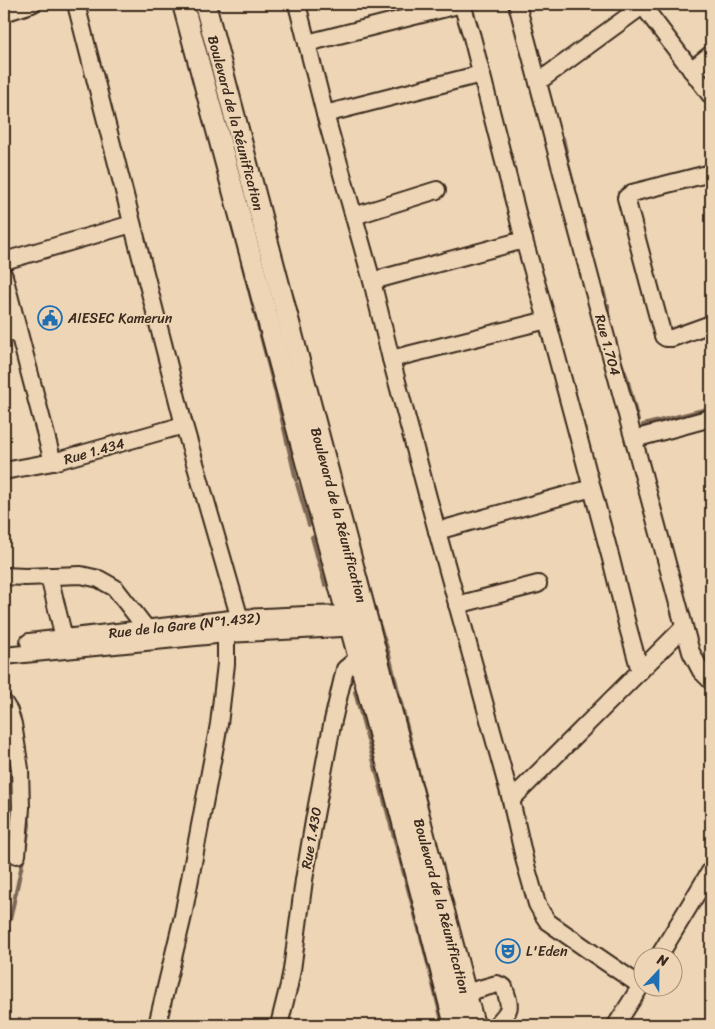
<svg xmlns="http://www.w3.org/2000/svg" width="715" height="1029" font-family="Sriracha,sans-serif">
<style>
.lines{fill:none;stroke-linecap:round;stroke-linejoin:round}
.stream{stroke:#7c6855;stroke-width:4}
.minor-casing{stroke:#3b2a1e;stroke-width:20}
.major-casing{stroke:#3b2a1e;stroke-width:24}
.minor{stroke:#edd5b5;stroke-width:16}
.major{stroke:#edd5b5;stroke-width:20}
.labels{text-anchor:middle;stroke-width:4;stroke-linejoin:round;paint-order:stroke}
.street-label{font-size:14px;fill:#3b2a1e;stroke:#edd5b5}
.poi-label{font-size:14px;fill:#3b2a1e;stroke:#edd5b5;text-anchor:start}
</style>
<rect width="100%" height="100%" fill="#edd5b5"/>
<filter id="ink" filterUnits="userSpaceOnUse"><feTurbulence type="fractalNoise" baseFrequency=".02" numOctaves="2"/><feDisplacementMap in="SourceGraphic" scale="10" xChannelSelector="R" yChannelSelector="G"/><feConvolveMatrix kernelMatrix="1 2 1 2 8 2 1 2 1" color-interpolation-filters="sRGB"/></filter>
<g filter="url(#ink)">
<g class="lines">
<g class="stream">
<polyline points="563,138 568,161"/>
<polyline points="242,263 276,394 296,480"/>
<polyline points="603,290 606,301"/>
<polyline points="292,295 298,320"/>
<polyline points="608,305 608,318"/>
<polyline points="620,360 627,378 638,421"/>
<polyline points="643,425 711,408"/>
<polyline points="297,484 309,525"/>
<polyline points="346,500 348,509"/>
<polyline points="312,537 325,585"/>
<polyline points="365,573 376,614"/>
<polyline points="376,615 388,651 431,823"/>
<polyline points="355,692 424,948 443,1025"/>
<polyline points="26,846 29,825 28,808"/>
<polyline points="10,920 24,855"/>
<polyline points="4,948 8,930"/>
</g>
<g class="minor-casing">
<g id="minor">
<polyline points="76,4 184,425 244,633"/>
<polyline points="297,4 325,114 372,281 391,359 437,531 511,800 525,862 537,904 542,913 548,922 594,954 641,986"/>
<polyline points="462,4 472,37 524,240 547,320 611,559 627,624 640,671"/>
<polyline points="517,4 603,326 691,652 701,671 711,681"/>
<polyline points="643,6 711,96"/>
<polyline points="4,13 32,4"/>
<polyline points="307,43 462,4"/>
<polyline points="691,70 711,54"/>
<polyline points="538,82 645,4"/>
<polyline points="325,114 481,74"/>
<polyline points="711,173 632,193 626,198 663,336 666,338 672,338 711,324"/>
<polyline points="354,216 437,190"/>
<polyline points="4,261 132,224"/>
<polyline points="4,276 53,462"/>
<polyline points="372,281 524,240"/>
<polyline points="4,334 18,330"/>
<polyline points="391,359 547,320"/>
<polyline points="634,439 711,418"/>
<polyline points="4,471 53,462 184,425"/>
<polyline points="437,531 592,488"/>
<polyline points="4,576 25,577 81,575 99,579 115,588 146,628"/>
<polyline points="49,576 64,638"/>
<polyline points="457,605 538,584"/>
<polyline points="29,642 240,618 306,615 358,614"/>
<polyline points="4,656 226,634 361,627"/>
<polyline points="4,703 9,711 13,724 20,769 21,808 17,855"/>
<polyline points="511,800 684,627"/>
<polyline points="659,956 711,870"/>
<path d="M465,993L497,984L504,987C511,1008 512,1009 496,1025"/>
<polyline points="157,1025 183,916 219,724 226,664 226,634"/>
<polyline points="279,1025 289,985 292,970 304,880 314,821 332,725 344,673 345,669 358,658"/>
<polyline points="616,1025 642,984"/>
</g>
</g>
<g class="major-casing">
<g id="major">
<polyline points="183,4 401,815 455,1025"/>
<polyline points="205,4 474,1025"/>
</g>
</g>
<use href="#minor" class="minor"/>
<use href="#major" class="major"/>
</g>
</g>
<defs>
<g id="civic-ring" transform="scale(1.25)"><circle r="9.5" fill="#edd5b5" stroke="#1f6fb2" stroke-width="1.5"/><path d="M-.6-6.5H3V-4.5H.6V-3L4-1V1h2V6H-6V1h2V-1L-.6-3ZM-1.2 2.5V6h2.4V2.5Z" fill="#1f6fb2"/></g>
<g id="theatre-ring" transform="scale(1.25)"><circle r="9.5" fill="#edd5b5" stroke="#1f6fb2" stroke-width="1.5"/><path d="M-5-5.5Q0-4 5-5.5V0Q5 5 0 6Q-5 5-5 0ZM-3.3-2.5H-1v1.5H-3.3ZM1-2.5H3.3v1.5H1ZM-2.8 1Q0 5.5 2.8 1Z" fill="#1f6fb2"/></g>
</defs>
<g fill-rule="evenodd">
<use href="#civic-ring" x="50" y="318"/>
<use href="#theatre-ring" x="508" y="951"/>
</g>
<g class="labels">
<g class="street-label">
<text transform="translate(236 123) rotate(75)" y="5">Boulevard de la Réunification</text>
<text transform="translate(608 345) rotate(75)" y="5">Rue 1.704</text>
<text transform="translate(94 451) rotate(-16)" y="5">Rue 1.434</text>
<text transform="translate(339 515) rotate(75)" y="5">Boulevard de la Réunification</text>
<text transform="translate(184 625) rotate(-6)" y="5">Rue de la Gare (N°1.432)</text>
<text transform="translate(311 838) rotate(-80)" y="5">Rue 1.430</text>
<text transform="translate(442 906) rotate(75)" y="5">Boulevard de la Réunification</text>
</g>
<g class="poi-label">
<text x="68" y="323">AIESEC Kamerun</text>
<text x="526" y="956">L'Eden</text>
</g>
</g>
<rect width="715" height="1029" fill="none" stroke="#edd5b5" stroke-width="20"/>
<rect x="10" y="10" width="695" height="1009" fill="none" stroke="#3b2a1e" stroke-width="2" filter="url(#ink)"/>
<g transform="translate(658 972) rotate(22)"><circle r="24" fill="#edd5b5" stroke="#a69179"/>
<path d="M0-4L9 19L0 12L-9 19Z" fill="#1f6fb2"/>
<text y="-8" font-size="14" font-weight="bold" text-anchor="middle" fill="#3b2a1e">N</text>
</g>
</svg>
